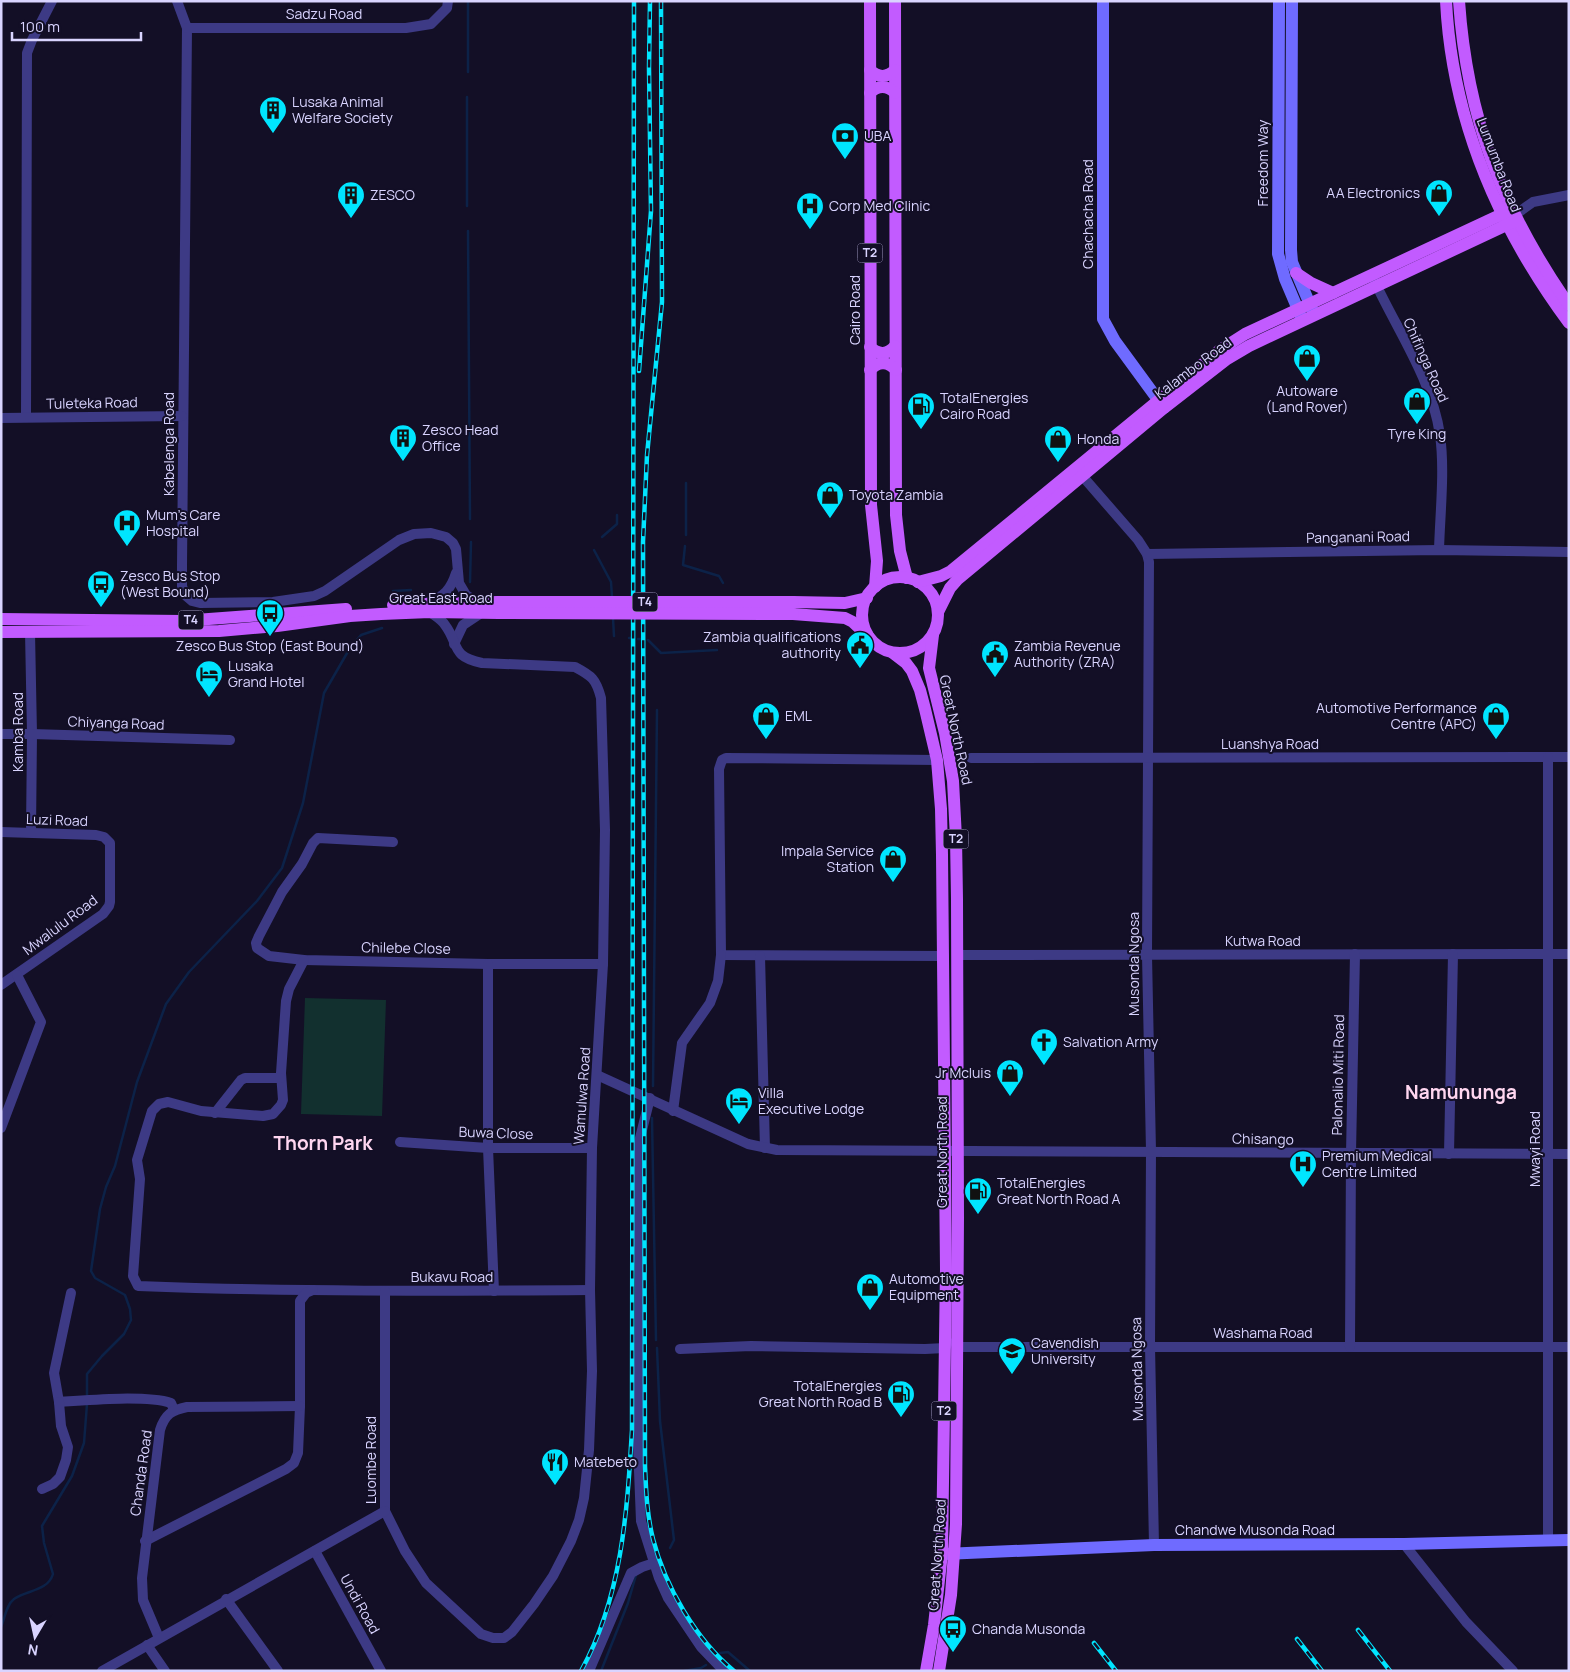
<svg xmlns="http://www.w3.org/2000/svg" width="1570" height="1672" font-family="Manrope,sans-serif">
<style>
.park{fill:#12302f}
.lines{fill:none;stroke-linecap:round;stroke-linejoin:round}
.stream{stroke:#0c2248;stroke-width:2.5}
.street{stroke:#3d3a85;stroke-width:10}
.secondary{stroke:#6f6bff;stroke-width:12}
.primary{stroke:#c25bff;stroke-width:12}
.rail-casing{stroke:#00e5ff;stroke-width:4.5}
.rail{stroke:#130f26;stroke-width:2.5;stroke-dasharray:8;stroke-linecap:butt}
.primary-bridge{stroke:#c25bff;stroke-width:12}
.labels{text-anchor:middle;stroke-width:4;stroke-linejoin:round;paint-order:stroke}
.shield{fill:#130f26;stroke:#9e99be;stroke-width:1}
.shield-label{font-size:12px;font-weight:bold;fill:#d9d4ff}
.street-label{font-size:14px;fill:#d9d4ff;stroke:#130f26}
.poi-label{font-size:14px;fill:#d9d4ff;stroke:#130f26;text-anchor:start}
.district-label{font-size:19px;font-weight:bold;fill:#ffd6f0;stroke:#130f26}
</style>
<rect width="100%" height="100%" fill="#130f26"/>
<polygon class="park" points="305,998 386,1000 382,1116 301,1114"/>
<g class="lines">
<g class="stream">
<polyline points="468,72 468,1"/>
<polyline points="467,206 467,97"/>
<polyline points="468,231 470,519"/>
<polyline points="686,535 686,483"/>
<polyline points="602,537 617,524 617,515"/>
<polyline points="685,546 683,565 719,576 723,583"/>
<polyline points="594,550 611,582 612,597"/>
<polyline points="470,582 471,542"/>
<polyline points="393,591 411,590"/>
<polyline points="613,618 614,636"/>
<polyline points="629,638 631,638"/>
<polyline points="638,639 642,639"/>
<polyline points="648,640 661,653 717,650"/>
<polyline points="653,1086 657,710"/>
<polyline points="652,1118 656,1340"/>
<polyline points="657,1348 660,1421 674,1540 670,1548"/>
<polyline points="87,1398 87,1374 102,1356 124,1334 131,1320 130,1309 125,1295 95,1278 91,1271 100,1209 106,1187 115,1166 137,1082 166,1004 189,972 257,901 282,868 303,803 324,693 350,648 361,635 382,628"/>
<path d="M1,1627C5,1618 6,1605 14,1599C27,1590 48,1591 53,1574L44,1543L42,1526L72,1476L84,1443L87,1404"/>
<polyline points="720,1653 728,1652 750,1671"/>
<polyline points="601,1671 628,1603 636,1575"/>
<polyline points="684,1671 701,1668 706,1665"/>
</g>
<g class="street">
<polyline points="177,1 187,28 182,566 182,586 185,595 192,601 200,603 273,602 314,596 325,591 399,540 414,534 431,533 446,537 453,543 456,549 459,583 466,595 475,601"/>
<polyline points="187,28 406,28 431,24 447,8 448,1"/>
<polyline points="1519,212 1533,202 1569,195"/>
<path d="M1374,280C1397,330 1432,379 1440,435C1445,470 1440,514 1439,550"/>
<polyline points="26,417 27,53 32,40 52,1"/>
<polyline points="1,418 182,416"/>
<polyline points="1078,471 1138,540 1147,554 1149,562 1147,955 1151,1151 1150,1346 1154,1545"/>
<polyline points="1147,554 1439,550 1569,552"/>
<path d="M428,602C444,597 451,589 456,573"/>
<polyline points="30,632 32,734 31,832"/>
<polyline points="454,644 463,625 481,613"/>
<polyline points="1,734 32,734 230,740"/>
<polyline points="971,758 1569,757"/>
<polyline points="937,760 726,758 722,760 719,769 721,955 944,956"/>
<polyline points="1,832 96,835 104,837 110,843 110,902 109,906 103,914 1,985"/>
<polyline points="393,842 318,838 313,843 302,864 282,892 259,936 256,943 257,948 269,956 304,960 488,964 603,964"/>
<polyline points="957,955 1569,954"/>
<polyline points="760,956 765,1148"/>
<path d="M304,960L289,989L286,1001L281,1073L283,1100L281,1105L273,1114L263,1116L201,1111L168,1102L159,1104L152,1111L137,1160L140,1179L133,1276L138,1286C289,1292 440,1291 590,1290"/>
<polyline points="488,964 488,1148 494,1291"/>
<polyline points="597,1075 748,1144 777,1150 1569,1154"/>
<polyline points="650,1098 637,1150 640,1289 638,1446 641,1521 659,1578 668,1598 701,1647 724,1671"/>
<polyline points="673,1111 682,1043 710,1003 718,981 721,955"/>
<polyline points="215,1113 241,1080 245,1078 281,1078"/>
<polyline points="1,1128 41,1022 17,975"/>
<polyline points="400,1142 488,1148 592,1148"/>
<polyline points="1449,1154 1453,954"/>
<path d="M385,1291V1511L405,1551L426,1583L481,1634L493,1638H504L512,1632L534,1604L553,1576L571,1541L579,1520L584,1498L589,1450L592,1371L590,1290L592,1148L603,964L605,830L601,698C596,679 592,676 575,667L482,663C450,656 460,645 445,625C441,619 435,616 430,612"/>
<path d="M71,1293L54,1373L59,1402C87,1400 146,1395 171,1403L174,1410"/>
<polyline points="957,1347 1569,1347"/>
<polyline points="1350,1347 1351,1153 1355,954"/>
<polyline points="680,1349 751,1346 925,1349 945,1348 948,1342"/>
<polyline points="42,1489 53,1484 60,1477 66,1460 68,1447 61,1426 59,1402"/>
<polyline points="1548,1540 1548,757"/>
<polyline points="145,1541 286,1469 294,1463 298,1453 300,1406 300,1301 306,1293 313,1290"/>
<polyline points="1404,1544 1466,1622 1513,1671"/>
<polyline points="315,1551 381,1671"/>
<polyline points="226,1599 278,1671"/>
<path d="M159,1638L143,1600L142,1578L160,1430C165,1414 172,1410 187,1407L300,1406"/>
<polyline points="147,1645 165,1671"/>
<polyline points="102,1671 385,1511"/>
<polyline points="589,1671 631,1573 642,1567 654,1563"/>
</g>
<g class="secondary">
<polyline points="1103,1 1103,319 1115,341 1164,408"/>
<polyline points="1279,1 1278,254 1285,279 1302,319"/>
<polyline points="1292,1 1291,250 1292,262 1314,314"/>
<polyline points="944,1554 1154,1545 1404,1544 1569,1540"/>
</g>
<g class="primary">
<polyline points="870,1 871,505 877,561 875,587"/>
<polyline points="895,1 896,515 900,551 907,578"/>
<path d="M1446,1C1452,121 1498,227 1569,323"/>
<path d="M1459,1C1467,118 1502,209 1569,305"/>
<path d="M870,70C878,78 887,78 895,70"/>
<path d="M870,93C878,85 887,85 895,93"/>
<polyline points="1296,273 1311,283 1333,293"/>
<path d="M870,347C878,355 888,355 895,346"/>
<path d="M870,370C878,361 888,361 896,370"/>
<circle cx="900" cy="615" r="38"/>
<polyline points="918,582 941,576 951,571 1220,350 1245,334 1511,210"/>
<polyline points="793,602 845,603 867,598"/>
<polyline points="393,605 498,602"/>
<polyline points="938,612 950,588 957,580 1164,408 1227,359 1249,346 1517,220"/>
<polyline points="793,614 845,618 853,622 868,636"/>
<polyline points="1,619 182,621 346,609"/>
<polyline points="1,632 219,631 277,626 350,616 381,614 430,612 499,613"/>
<polyline points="933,635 929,668 945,733 953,781 956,838 957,899 958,1217 956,1524 951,1595 939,1671"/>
<polyline points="893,653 906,663 912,671 920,690 925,709 937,760 941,809 942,855 946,1269 942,1553 934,1625 926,1671"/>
</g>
<g class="rail-casing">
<g id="rail">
<path d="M661,1L662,302L647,455L643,542L645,1466C646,1491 647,1515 653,1539C665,1586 696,1640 734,1671"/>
<polyline points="639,371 651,211 649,68 650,1"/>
<polyline points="1358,1630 1390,1671"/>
<polyline points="1297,1639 1322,1671"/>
<polyline points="1094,1643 1116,1671"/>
<path d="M581,1671C622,1597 627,1513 632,1430L634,1"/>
</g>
</g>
<use href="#rail" class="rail"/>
<g class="primary-bridge">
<polyline points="498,602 793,602"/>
<polyline points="499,613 793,614"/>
</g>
</g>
<defs>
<g id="building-pin" transform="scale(1.4375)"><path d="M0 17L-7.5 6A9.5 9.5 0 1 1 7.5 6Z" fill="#00e5ff" stroke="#130f26"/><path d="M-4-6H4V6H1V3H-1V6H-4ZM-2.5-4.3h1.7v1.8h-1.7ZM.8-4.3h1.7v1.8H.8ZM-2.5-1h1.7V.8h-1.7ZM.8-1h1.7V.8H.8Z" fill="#111"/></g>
<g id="bank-pin" transform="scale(1.4375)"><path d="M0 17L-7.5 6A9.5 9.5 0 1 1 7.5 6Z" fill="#00e5ff" stroke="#130f26"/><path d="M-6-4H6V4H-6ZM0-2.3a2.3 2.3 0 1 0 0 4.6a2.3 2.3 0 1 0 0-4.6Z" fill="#111"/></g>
<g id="shop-pin" transform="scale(1.4375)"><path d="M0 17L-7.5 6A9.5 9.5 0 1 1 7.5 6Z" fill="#00e5ff" stroke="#130f26"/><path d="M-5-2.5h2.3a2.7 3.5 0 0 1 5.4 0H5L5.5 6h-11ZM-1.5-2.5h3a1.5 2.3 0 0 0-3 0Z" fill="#111"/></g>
<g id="hospital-pin" transform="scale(1.4375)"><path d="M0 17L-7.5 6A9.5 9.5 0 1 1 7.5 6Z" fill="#00e5ff" stroke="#130f26"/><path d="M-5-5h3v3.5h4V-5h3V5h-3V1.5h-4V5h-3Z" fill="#111"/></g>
<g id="fuel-pin" transform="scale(1.4375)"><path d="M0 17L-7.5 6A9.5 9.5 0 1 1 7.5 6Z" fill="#00e5ff" stroke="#130f26"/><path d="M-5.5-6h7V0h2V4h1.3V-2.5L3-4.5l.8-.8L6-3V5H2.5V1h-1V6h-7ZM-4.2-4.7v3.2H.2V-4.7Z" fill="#111"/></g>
<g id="bus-pin" transform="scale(1.4375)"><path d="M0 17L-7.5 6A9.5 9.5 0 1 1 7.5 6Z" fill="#00e5ff" stroke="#130f26"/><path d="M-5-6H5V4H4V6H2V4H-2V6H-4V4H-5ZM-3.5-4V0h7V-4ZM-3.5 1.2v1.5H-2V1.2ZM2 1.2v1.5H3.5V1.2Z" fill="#111"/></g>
<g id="civic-pin" transform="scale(1.4375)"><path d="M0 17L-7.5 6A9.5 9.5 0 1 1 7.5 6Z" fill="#00e5ff" stroke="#130f26"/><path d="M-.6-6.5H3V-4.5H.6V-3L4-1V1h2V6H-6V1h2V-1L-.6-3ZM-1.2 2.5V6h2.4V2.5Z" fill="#111"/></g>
<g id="hotel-pin" transform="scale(1.4375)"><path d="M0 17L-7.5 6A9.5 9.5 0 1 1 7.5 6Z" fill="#00e5ff" stroke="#130f26"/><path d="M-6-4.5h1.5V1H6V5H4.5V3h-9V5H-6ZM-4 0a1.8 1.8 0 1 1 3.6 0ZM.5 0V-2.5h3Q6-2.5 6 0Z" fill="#111"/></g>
<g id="church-pin" transform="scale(1.4375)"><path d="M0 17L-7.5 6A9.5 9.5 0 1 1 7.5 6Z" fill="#00e5ff" stroke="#130f26"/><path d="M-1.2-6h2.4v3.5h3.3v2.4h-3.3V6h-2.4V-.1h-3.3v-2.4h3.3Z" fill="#111"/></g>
<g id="university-pin" transform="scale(1.4375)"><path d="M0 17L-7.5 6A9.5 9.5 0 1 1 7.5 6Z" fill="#00e5ff" stroke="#130f26"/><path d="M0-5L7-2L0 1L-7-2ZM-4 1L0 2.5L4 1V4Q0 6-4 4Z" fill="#111"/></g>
<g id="restaurant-pin" transform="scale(1.4375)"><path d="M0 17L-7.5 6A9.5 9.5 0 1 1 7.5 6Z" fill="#00e5ff" stroke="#130f26"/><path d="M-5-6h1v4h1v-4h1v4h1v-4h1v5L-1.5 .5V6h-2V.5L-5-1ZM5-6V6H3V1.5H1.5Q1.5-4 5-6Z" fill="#111"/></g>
</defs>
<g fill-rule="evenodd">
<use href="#building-pin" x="273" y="110"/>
<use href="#bank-pin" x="845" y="136"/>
<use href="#shop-pin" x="1439" y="193"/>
<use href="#building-pin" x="351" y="195"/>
<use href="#hospital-pin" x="810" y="206"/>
<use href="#shop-pin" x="1307" y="358"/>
<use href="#shop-pin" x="1417" y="401"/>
<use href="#fuel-pin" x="921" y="406"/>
<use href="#building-pin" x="403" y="438"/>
<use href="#shop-pin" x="1058" y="439"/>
<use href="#shop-pin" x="830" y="495"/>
<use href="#hospital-pin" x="127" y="523"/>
<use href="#bus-pin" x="101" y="584"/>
<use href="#bus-pin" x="270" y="613"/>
<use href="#civic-pin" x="860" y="645"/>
<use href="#civic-pin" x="995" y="654"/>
<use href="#hotel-pin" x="209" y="674"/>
<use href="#shop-pin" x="766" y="716"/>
<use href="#shop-pin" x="1496" y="716"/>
<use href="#shop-pin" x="893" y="859"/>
<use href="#church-pin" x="1044" y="1042"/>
<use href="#shop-pin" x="1010" y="1073"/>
<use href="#hotel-pin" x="739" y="1101"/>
<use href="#hospital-pin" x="1303" y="1164"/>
<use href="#fuel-pin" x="978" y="1191"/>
<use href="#shop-pin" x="870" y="1287"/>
<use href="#university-pin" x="1012" y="1351"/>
<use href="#fuel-pin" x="901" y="1394"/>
<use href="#restaurant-pin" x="555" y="1462"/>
<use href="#bus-pin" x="953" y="1629"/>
</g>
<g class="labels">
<g class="shield">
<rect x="857.5" y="243.5" width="25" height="19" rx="4"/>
<rect x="632.5" y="592.5" width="25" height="19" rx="4"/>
<rect x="178.5" y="610.5" width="25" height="19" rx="4"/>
<rect x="943.5" y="829.5" width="25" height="19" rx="4"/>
<rect x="931.5" y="1401.5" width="25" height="19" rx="4"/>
</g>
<g class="shield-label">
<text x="870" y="257">T2</text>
<text x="645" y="606">T4</text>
<text x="191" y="624">T4</text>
<text x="956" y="843">T2</text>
<text x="944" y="1415">T2</text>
</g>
<g class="street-label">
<text x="324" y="19">Sadzu Road</text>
<text transform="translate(1263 163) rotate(-90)" y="5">Freedom Way</text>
<text transform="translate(1499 165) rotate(69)" y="5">Lumumba Road</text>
<text transform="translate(1088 214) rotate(-90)" y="5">Chachacha Road</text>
<text transform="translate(855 310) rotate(-90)" y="5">Cairo Road</text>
<text transform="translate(1426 360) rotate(66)" y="5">Chifinga Road</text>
<text transform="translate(1193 368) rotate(-37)" y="5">Kalambo Road</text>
<text transform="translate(92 403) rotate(-1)" y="5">Tuleteka Road</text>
<text transform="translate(169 444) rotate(-90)" y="5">Kabelenga Road</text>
<text transform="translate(1358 537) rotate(-1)" y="5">Panganani Road</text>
<text x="441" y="603">Great East Road</text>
<text transform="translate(116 723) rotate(2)" y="5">Chiyanga Road</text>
<text transform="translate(956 730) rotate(78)" y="5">Great North Road</text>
<text transform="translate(18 732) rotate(-90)" y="5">Kamba Road</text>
<text x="1270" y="749">Luanshya Road</text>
<text transform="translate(57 820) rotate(2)" y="5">Luzi Road</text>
<text transform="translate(60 925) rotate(-37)" y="5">Mwalulu Road</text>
<text x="1263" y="946">Kutwa Road</text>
<text transform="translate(406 948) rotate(1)" y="5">Chilebe Close</text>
<text transform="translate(1134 964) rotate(-90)" y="5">Musonda Ngosa</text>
<text transform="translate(1338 1075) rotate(-89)" y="5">Palonalio Miti Road</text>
<text transform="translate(582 1096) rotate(-86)" y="5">Wamulwa Road</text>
<text transform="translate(496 1133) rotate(2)" y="5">Buwa Close</text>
<text transform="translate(1263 1139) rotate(1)" y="5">Chisango</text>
<text transform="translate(1535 1149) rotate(-90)" y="5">Mwayi Road</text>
<text transform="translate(942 1152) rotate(-90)" y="5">Great North Road</text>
<text x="452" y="1282">Bukavu Road</text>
<text x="1263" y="1338">Washama Road</text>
<text transform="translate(1137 1369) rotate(-91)" y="5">Musonda Ngosa</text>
<text transform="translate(371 1460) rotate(-90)" y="5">Luombe Road</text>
<text transform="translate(141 1473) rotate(-82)" y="5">Chanda Road</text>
<text x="1255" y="1535">Chandwe Musonda Road</text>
<text transform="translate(937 1555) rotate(-86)" y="5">Great North Road</text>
<text transform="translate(360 1604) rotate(61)" y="5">Undi Road</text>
</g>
<g class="poi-label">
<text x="292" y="107">Lusaka Animal<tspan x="292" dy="16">Welfare Society</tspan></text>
<text x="864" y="141">UBA</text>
<text x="1420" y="198" text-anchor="end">AA Electronics</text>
<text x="370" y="200">ZESCO</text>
<text x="829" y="211">Corp Med Clinic</text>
<text x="1307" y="396" text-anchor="middle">Autoware<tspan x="1307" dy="16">(Land Rover)</tspan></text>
<text x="940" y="403">TotalEnergies<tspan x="940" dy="16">Cairo Road</tspan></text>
<text x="422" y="435">Zesco Head<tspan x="422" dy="16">Office</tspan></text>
<text x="1417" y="439" text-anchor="middle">Tyre King</text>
<text x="1077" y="444">Honda</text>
<text x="849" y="500">Toyota Zambia</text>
<text x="146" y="520">Mum's Care<tspan x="146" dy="16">Hospital</tspan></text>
<text x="120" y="581">Zesco Bus Stop<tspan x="120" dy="16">(West Bound)</tspan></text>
<text x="841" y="642" text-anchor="end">Zambia qualifications<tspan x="841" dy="16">authority</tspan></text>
<text x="270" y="651" text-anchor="middle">Zesco Bus Stop (East Bound)</text>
<text x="1014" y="651">Zambia Revenue<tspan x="1014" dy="16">Authority (ZRA)</tspan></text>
<text x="228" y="671">Lusaka<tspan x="228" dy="16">Grand Hotel</tspan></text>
<text x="1477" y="713" text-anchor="end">Automotive Performance<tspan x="1477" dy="16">Centre (APC)</tspan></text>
<text x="785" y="721">EML</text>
<text x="874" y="856" text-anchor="end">Impala Service<tspan x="874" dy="16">Station</tspan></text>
<text x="1063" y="1047">Salvation Army</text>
<text x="991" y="1078" text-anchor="end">Jr Mcluis</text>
<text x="758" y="1098">Villa<tspan x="758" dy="16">Executive Lodge</tspan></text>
<text x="1322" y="1161">Premium Medical<tspan x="1322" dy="16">Centre Limited</tspan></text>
<text x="997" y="1188">TotalEnergies<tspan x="997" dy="16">Great North Road A</tspan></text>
<text x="889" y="1284">Automotive<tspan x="889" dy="16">Equipment</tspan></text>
<text x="1031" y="1348">Cavendish<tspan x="1031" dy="16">University</tspan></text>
<text x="882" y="1391" text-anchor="end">TotalEnergies<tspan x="882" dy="16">Great North Road B</tspan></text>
<text x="574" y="1467">Matebeto</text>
<text x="972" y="1634">Chanda Musonda</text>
</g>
<g class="district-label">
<text x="1461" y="1099">Namununga</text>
<text x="323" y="1150">Thorn Park</text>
</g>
</g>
<rect width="1570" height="1672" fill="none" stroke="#d9d4ff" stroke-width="5"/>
<g transform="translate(35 1637) rotate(189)" stroke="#130f26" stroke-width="4" paint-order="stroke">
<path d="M0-4L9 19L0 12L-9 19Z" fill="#d9d4ff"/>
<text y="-8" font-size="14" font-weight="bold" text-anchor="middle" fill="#d9d4ff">N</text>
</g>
<path d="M12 32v8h129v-8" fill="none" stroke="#d9d4ff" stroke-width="2.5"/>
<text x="20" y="32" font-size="15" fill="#d9d4ff" stroke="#130f26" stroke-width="4" paint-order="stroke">100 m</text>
</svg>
